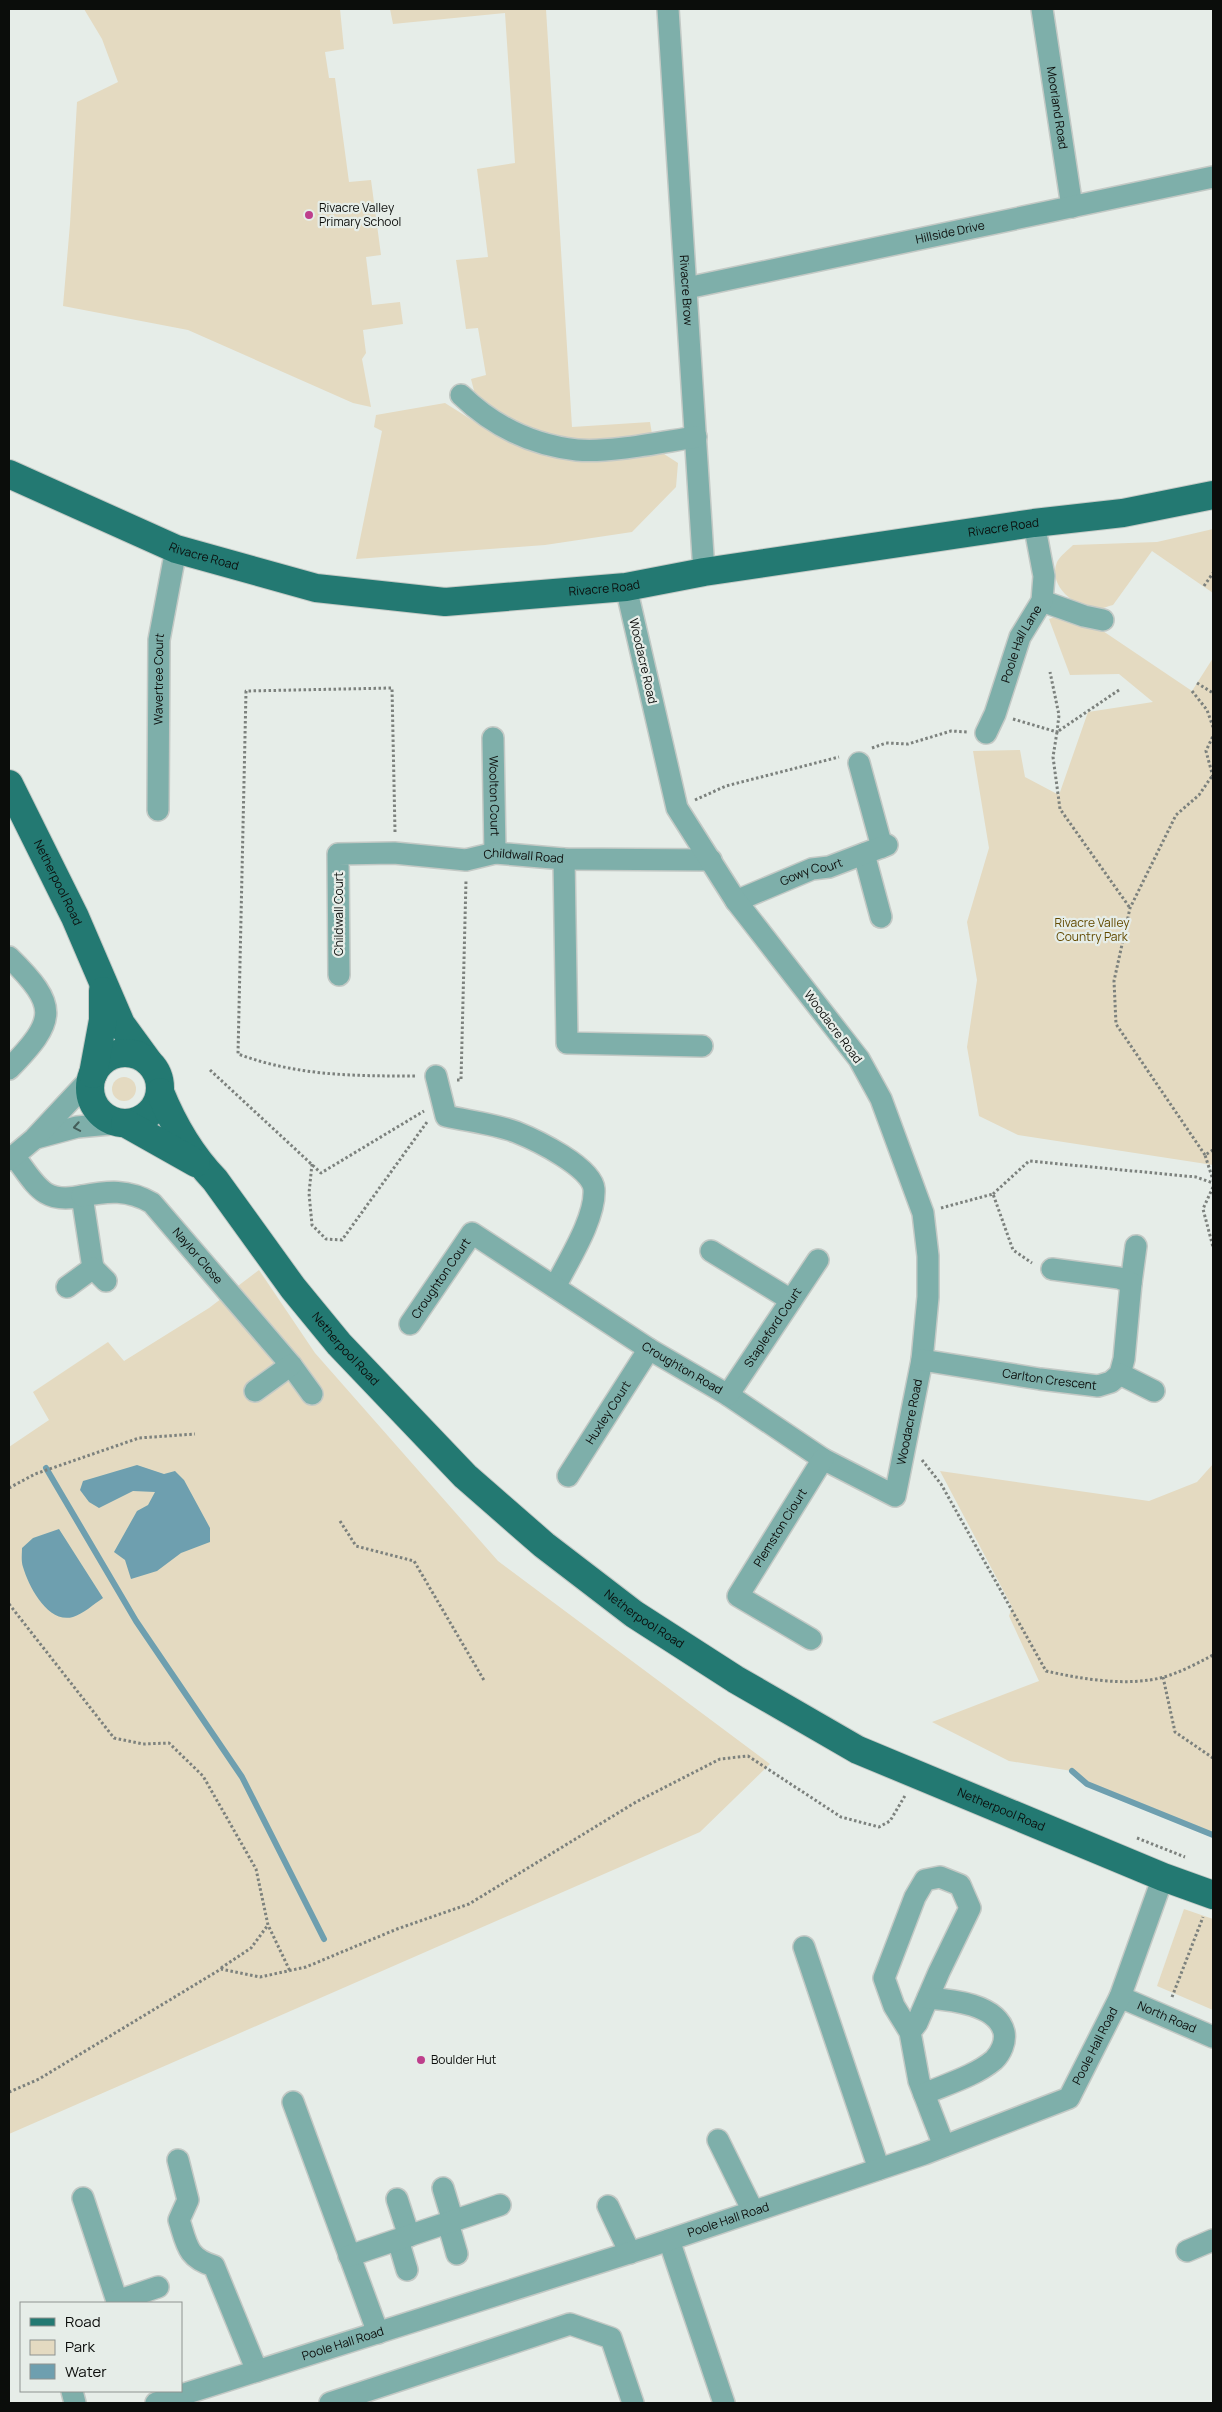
<svg xmlns="http://www.w3.org/2000/svg" width="1222" height="2412" font-family="Manrope,sans-serif">
<style>
.green{fill:#e4dac1}
.water{fill:#6e9faf}
.lines{fill:none;stroke-linecap:round;stroke-linejoin:round}
.stream{stroke:#6e9faf;stroke-width:6}
.minor-casing{stroke:#c3c9c5;stroke-width:24}
.major-casing{stroke:#c3c9c5;stroke-width:30}
.path{stroke:#7c817d;stroke-width:3;stroke-dasharray:2.5 2.5;stroke-linecap:butt}
.minor{stroke:#7eafaa;stroke-width:21}
.major{stroke:#237972;stroke-width:28}
.oneway{stroke:#445e5a}
.poi-dot{fill:#be3f8c;stroke:#e6ede8;stroke-width:2}
.labels{text-anchor:middle;stroke-width:4.5;stroke-linejoin:round;paint-order:stroke}
.street-label{font-size:12px;fill:#0b0d0b;stroke:#e6ede8}
.poi-label{font-size:12px;fill:#0b0d0b;stroke:#e6ede8;text-anchor:start}
.park-label{font-size:12px;fill:#624a00;stroke:#e6ede8}
</style>
<rect width="100%" height="100%" fill="#e6ede8"/>
<g class="green">
<polygon points="84,9 340,9 344,49 325,52 329,78 335,78 349,182 371,180 381,255 366,257 372,305 400,302 403,324 363,330 366,353 362,359 371,407 353,403 188,330 63,306 70,224 77,102 118,82 102,39"/>
<polygon points="390,9 546,9 572,427 650,422 652,434 585,443 544,440 478,406 471,379 486,375 478,328 466,329 456,260 488,257 477,169 515,163 505,13 393,24"/>
<polygon points="445,403 483,427 532,451 584,459 661,452 678,463 676,487 632,532 545,545 356,559 382,431 374,427 376,415"/>
<path d="M1213,529V593L1152,551L1113,605C1108,606 1102,609 1097,609C1076,608 1047,586 1057,562C1060,556 1068,550 1073,545L1157,542Z"/>
<polygon points="1061,615 1097,627 1192,691 1213,658 1213,1165 1018,1135 979,1116 967,1047 977,980 967,922 989,848 973,751 1020,750 1025,777 1059,795 1088,712 1153,702 1119,674 1070,675 1049,619"/>
<circle cx="124" cy="1089" r="12"/>
<polygon points="259,1270 315,1353 498,1561 770,1764 700,1832 9,2134 9,1447 49,1420 33,1392 108,1342 124,1361 209,1308"/>
<polygon points="1213,1464 1213,1835 1087,1784 1072,1771 1009,1761 932,1722 1039,1681 1009,1616 1012,1607 940,1471 1149,1501 1197,1482"/>
<polygon points="1184,1909 1213,1919 1213,2010 1157,1986"/>
</g>
<g class="water">
<polygon points="137,1465 164,1474 175,1471 184,1480 210,1528 210,1542 181,1553 157,1571 131,1579 125,1560 114,1552 137,1511 148,1505 155,1492 133,1491 99,1508 89,1502 80,1490 83,1481"/>
<path d="M59,1529L103,1598C94,1604 83,1614 73,1617C48,1624 29,1587 23,1567C21,1561 22,1554 22,1548L33,1538Z"/>
</g>
<g class="lines">
<g class="stream">
<polyline points="46,1468 136,1621 242,1777 324,1939"/>
<polyline points="1072,1771 1087,1784 1213,1835"/>
</g>
<g class="minor-casing">
<g id="minor">
<path id="s1" d="M668,9L704,572"/>
<path id="s2" d="M1042,9L1072,207"/>
<path id="s3" d="M687,288L1213,177"/>
<path d="M461,395C493,426 532,445 577,450C610,453 662,442 696,437"/>
<polyline points="1042,601 1084,616 1103,620"/>
<path id="s4" d="M986,733L995,714L1020,637L1042,601L1044,576L1034,523"/>
<path id="s5" d="M493,738L495,853"/>
<polyline points="859,763 882,847"/>
<path id="s6" d="M158,810L159,640L176,549"/>
<polyline points="864,854 881,917"/>
<polyline points="564,859 567,1043 702,1046"/>
<path id="s7" d="M736,901L812,869L829,867L887,845"/>
<path d="M9,957C59,1006 57,1020 9,1069"/>
<path id="s8" d="M339,975L338,854L394,853L466,860L495,853L564,859L711,860"/>
<path d="M436,1076L446,1116C468,1121 495,1124 516,1132C536,1140 592,1167 594,1189C596,1218 568,1261 555,1287"/>
<polyline points="36,1138 77,1127 121,1123"/>
<path d="M14,1156C36,1184 42,1205 82,1196L93,1268"/>
<polyline points="9,1160 34,1139 91,1078"/>
<path id="s9" d="M82,1196C108,1191 128,1189 152,1203L291,1365L312,1394"/>
<polyline points="711,1251 791,1300"/>
<polyline points="1131,1283 1136,1246"/>
<polyline points="67,1287 93,1268 106,1281"/>
<path id="s10" d="M410,1324L472,1233L649,1349L728,1395L823,1459L895,1496L922,1360L928,1297V1256L923,1213L881,1099L859,1059L736,901L677,808L626,587"/>
<path id="s11" d="M922,1360L1040,1379L1098,1386L1111,1382L1120,1374L1124,1359L1131,1283L1119,1278L1052,1269"/>
<polyline points="1120,1374 1154,1391"/>
<polyline points="255,1391 291,1365"/>
<path id="s12" d="M728,1395L818,1260"/>
<path id="s13" d="M568,1476L649,1349"/>
<path id="s14" d="M811,1639L738,1596L823,1459"/>
<polyline points="804,1947 879,2169"/>
<path id="s15" d="M1120,1997L1213,2037"/>
<polyline points="910,2032 917,2023 939,1972 970,1908 960,1885 940,1877 925,1880 915,1897 884,1978 894,2006 910,2032 919,2081 944,2146"/>
<path d="M924,2094C947,2084 975,2076 994,2060C1001,2053 1006,2042 1004,2032C997,2004 952,2000 928,1998"/>
<polyline points="293,2102 378,2333"/>
<polyline points="718,2140 753,2211"/>
<path d="M178,2160L188,2200L179,2220C187,2245 187,2258 214,2266L257,2371"/>
<polyline points="443,2188 453,2221"/>
<polyline points="83,2198 117,2301"/>
<polyline points="397,2199 409,2236"/>
<polyline points="608,2206 630,2253"/>
<polyline points="448,2223 457,2254"/>
<polyline points="398,2240 407,2270"/>
<polyline points="669,2240 724,2403"/>
<polyline points="1187,2251 1213,2240"/>
<polyline points="349,2256 500,2205"/>
<polyline points="118,2303 117,2301 158,2287"/>
<polyline points="72,2391 75,2403"/>
<path id="s16" d="M156,2403L651,2246L924,2154L1069,2098L1120,1997L1163,1877"/>
<polyline points="330,2403 570,2324 611,2338 633,2403"/>
</g>
</g>
<g class="major-casing">
<g id="major">
<path id="s17" d="M9,474L176,549L316,588L445,602L626,587L704,572L1034,523L1123,513L1213,495"/>
<path id="s18" d="M9,784L75,917L121,1024L148,1061"/>
<circle cx="125" cy="1088" r="35"/>
<polyline points="93,1074 103,1020 103,991"/>
<path id="s19" d="M160,1092C173,1124 191,1155 215,1180L293,1288L339,1344L465,1476L544,1545L634,1614L735,1679L858,1750L1163,1877L1213,1895"/>
<polyline points="125,1123 196,1163"/>
</g>
</g>
<g class="path">
<polyline points="1204,586 1213,573"/>
<polyline points="1197,683 1213,693"/>
<polyline points="1119,690 1057,732 1053,757 1060,809 1130,908"/>
<polyline points="1192,691 1207,710 1213,727"/>
<polyline points="1013,719 1057,732 1059,715 1050,672"/>
<polyline points="872,748 886,743 908,744 951,731 967,732"/>
<polyline points="1213,777 1206,751 1213,736"/>
<polyline points="695,800 726,786 839,757"/>
<path d="M395,832L392,688L246,691L238,1054C298,1076 353,1076 416,1076"/>
<polyline points="210,1070 321,1173 424,1111"/>
<polyline points="457,1080 461,1080 466,880"/>
<polyline points="1213,1150 1205,1155 1213,1180"/>
<polyline points="1205,1155 1116,1024 1114,981 1130,908 1176,815 1199,795 1212,776"/>
<polyline points="312,1164 309,1193 312,1225 326,1239 342,1240 427,1122"/>
<polyline points="1213,1187 1203,1209 1213,1247"/>
<polyline points="993,1194 1029,1161 1196,1177 1213,1183"/>
<polyline points="941,1208 993,1194 1013,1250 1032,1263"/>
<path d="M922,1460L941,1484L1046,1671C1081,1679 1128,1687 1164,1677C1181,1672 1198,1663 1213,1655"/>
<polyline points="9,1488 35,1474 139,1438 195,1434"/>
<polyline points="340,1521 356,1546 414,1561 485,1682"/>
<polyline points="9,1604 114,1738 143,1744 169,1743 203,1776 256,1869 268,1925 290,1971"/>
<polyline points="1163,1677 1175,1732 1213,1758"/>
<polyline points="1137,1838 1185,1857"/>
<polyline points="221,1968 251,1948 268,1925"/>
<polyline points="1172,1997 1203,1917"/>
<polyline points="9,2092 39,2079 221,1969 260,1977 306,1967 397,1929 469,1904 636,1802 720,1759 748,1756 841,1817 879,1827 890,1821 906,1794"/>
</g>
<use href="#minor" class="minor"/>
<use href="#major" class="major"/>
</g>
<defs><path id="oneway-chevron" d="M-2-3.5L2.5 0L-2 3.5" fill="none" stroke-width="1.6" stroke-linecap="round" stroke-linejoin="round" transform="scale(1.25)"/></defs>
<use class="oneway" href="#oneway-chevron" transform="translate(77 1127) rotate(170)"/>
<g class="poi-dot">
<circle cx="309" cy="215" r="5"/>
<circle cx="421" cy="2060" r="5"/>
</g>
<g class="labels">
<g class="street-label">
<text dy="4" stroke="none"><textPath href="#s2" startOffset="100">Moorland Road</textPath></text>
<text dy="4" stroke="none"><textPath href="#s3" startOffset="269">Hillside Drive</textPath></text>
<text dy="4" stroke="none"><textPath href="#s1" startOffset="282">Rivacre Brow</textPath></text>
<text dy="4" stroke="none"><textPath href="#s17" startOffset="1022">Rivacre Road</textPath></text>
<text dy="4" stroke="none"><textPath href="#s17" startOffset="212">Rivacre Road</textPath></text>
<text dy="4" stroke="none"><textPath href="#s17" startOffset="618">Rivacre Road</textPath></text>
<text dy="4" stroke="none"><textPath href="#s4" startOffset="96">Poole Hall Lane</textPath></text>
<text transform="translate(643 661) rotate(77)" y="4">Woodacre Road</text>
<text dy="4" stroke="none"><textPath href="#s6" startOffset="131">Wavertree Court</textPath></text>
<text dy="4" stroke="none"><textPath href="#s5" startOffset="58">Woolton Court</textPath></text>
<text dy="4" stroke="none"><textPath href="#s8" startOffset="308">Childwall Road</textPath></text>
<text dy="4" stroke="none"><textPath href="#s7" startOffset="81">Gowy Court</textPath></text>
<text dy="4" stroke="none"><textPath href="#s18" startOffset="110">Netherpool Road</textPath></text>
<text transform="translate(339 914) rotate(-90)" y="4">Childwall Court</text>
<text transform="translate(833 1027) rotate(53)" y="4">Woodacre Road</text>
<text dy="4" stroke="none"><textPath href="#s9" startOffset="142">Naylor Close</textPath></text>
<text dy="4" stroke="none"><textPath href="#s10" startOffset="55">Croughton Court</textPath></text>
<text dy="4" stroke="none"><textPath href="#s12" startOffset="81">Stapleford Court</textPath></text>
<text dy="4" stroke="none"><textPath href="#s19" startOffset="318">Netherpool Road</textPath></text>
<text dy="4" stroke="none"><textPath href="#s10" startOffset="360">Croughton Road</textPath></text>
<text dy="4" stroke="none"><textPath href="#s11" startOffset="129">Carlton Crescent</textPath></text>
<text dy="4" stroke="none"><textPath href="#s13" startOffset="75">Huxley Court</textPath></text>
<text dy="4" stroke="none"><textPath href="#s10" startOffset="684">Woodacre Road</textPath></text>
<text dy="4" stroke="none"><textPath href="#s14" startOffset="165">Plemston Ciourt</textPath></text>
<text dy="4" stroke="none"><textPath href="#s19" startOffset="722">Netherpool Road</textPath></text>
<text dy="4" stroke="none"><textPath href="#s19" startOffset="1128">Netherpool Road</textPath></text>
<text dy="4" stroke="none"><textPath href="#s15" startOffset="51">North Road</textPath></text>
<text dy="4" stroke="none"><textPath href="#s16" startOffset="1021">Poole Hall Road</textPath></text>
<text dy="4" stroke="none"><textPath href="#s16" startOffset="601">Poole Hall Road</textPath></text>
<text dy="4" stroke="none"><textPath href="#s16" startOffset="196">Poole Hall Road</textPath></text>
</g>
<g class="poi-label">
<text x="319" y="212">Rivacre Valley<tspan x="319" dy="14">Primary School</tspan></text>
<text x="431" y="2064">Boulder Hut</text>
</g>
<g class="park-label">
<text x="1092" y="927">Rivacre Valley<tspan x="1092" dy="14">Country Park</tspan></text>
</g>
</g>
<rect width="1222" height="2412" fill="none" stroke="#0b0d0b" stroke-width="20"/>
<rect x="20" y="2302" width="162" height="90" fill="#e6ede8" stroke="#8e9390"/>
<rect x="30" y="2318" width="25" height="8" fill="#237972" stroke="#8e9390"/>
<text x="65" y="2327" font-size="15" fill="#0b0d0b">Road</text>
<rect x="30" y="2340" width="25" height="15" fill="#e4dac1" stroke="#8e9390"/>
<text x="65" y="2352" font-size="15" fill="#0b0d0b">Park</text>
<rect x="30" y="2364" width="25" height="15" fill="#6e9faf" stroke="#8e9390"/>
<text x="65" y="2377" font-size="15" fill="#0b0d0b">Water</text>
</svg>
